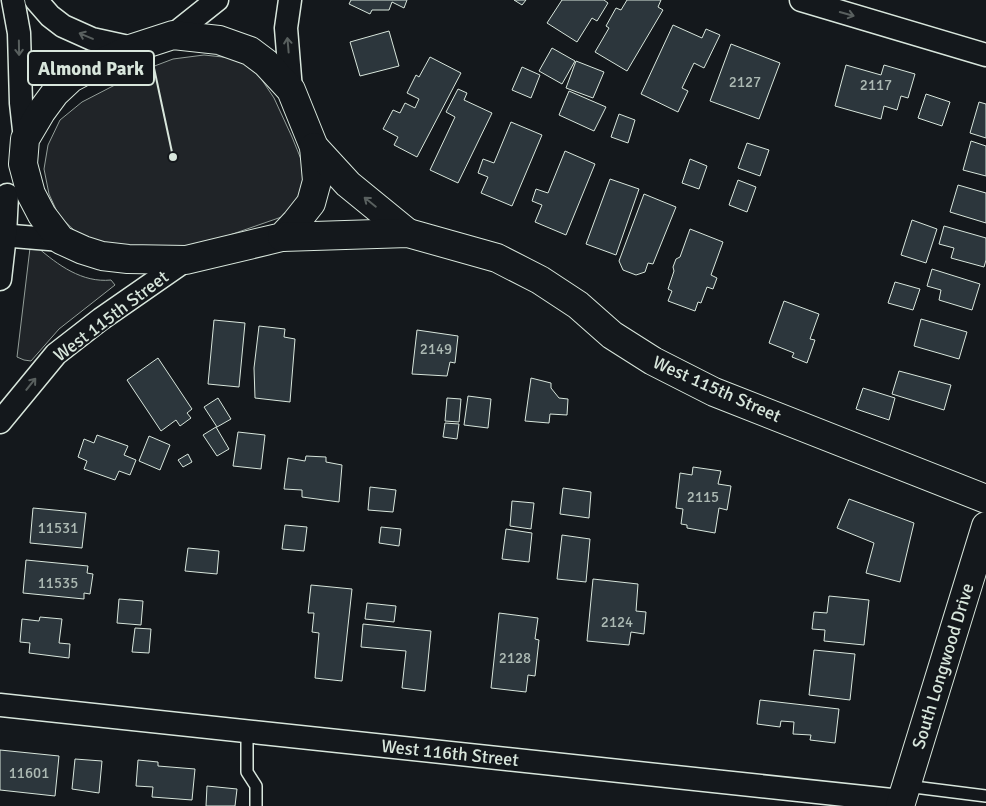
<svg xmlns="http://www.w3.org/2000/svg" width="986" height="806" font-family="Signika,sans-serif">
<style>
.green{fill:#202428;stroke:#939e99}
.building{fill:#2c363c;stroke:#d8e6dc}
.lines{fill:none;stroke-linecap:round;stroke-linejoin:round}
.service-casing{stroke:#d8e6dc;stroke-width:14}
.minor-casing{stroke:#d8e6dc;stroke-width:25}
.tertiary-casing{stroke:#d8e6dc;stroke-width:30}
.service{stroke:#14181c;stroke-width:11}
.minor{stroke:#14181c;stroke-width:22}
.tertiary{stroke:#14181c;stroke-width:28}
.oneway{stroke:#59605f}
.labels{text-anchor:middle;stroke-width:4;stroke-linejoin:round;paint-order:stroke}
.number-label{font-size:15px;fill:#adbab4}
.street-label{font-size:18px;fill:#d8e6dc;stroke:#14181c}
.leader{fill:none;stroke:#d8e6dc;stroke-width:2}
.callout-dot{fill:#d8e6dc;stroke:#14181c;stroke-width:2}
.callout{fill:#14181c;stroke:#d8e6dc;stroke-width:2}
.callout-label{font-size:19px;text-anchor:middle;font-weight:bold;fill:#d8e6dc}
</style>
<rect width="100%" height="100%" fill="#14181c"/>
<g class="green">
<polygon points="204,55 241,59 258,74 274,98 292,137 307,174 293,213 224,237 187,248 150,250 97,243 75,231 59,216 49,194 44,169 48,145 60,120 82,102 144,70 173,59"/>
<path d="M37,247C58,265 82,283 111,280L115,285L59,329L31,361L24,360L17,357L30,248Z"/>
</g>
<g class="building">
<polygon points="351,0 407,0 404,8 392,2 389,10 372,10 370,14 349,4"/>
<polygon points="514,0 526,0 522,5"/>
<polygon points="562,0 604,0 608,3 597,21 592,18 577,42 547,23"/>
<polygon points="627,0 661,0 658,7 663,10 627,71 595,52 609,28 606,26 616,8 621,10"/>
<polygon points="673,25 702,38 706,29 720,35 704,68 694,63 682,88 688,91 678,112 641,94"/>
<polygon points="389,31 399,66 360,76 350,42"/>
<polygon points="731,44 780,63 759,119 710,101"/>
<polygon points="552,48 575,61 562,84 539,71"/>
<polygon points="430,57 461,73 417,157 394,145 398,137 383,129 393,110 400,113 405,103 415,108 419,99 407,93 416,75 419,77"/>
<polygon points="576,61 604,72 593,98 566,88"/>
<polygon points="846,65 881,75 884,65 915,74 908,98 901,96 897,110 884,106 881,119 835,106"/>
<polygon points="522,67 540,75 531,98 512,90"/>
<polygon points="458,89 467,93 464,100 492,113 458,183 430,170 455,117 446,112"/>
<polygon points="569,91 606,107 594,131 559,115"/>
<polygon points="926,94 950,102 942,126 918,118"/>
<polygon points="979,102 986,104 986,138 970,133"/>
<polygon points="619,114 635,120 628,143 611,137"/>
<polygon points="511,122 542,135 512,206 481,193 488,177 478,173 483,159 494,163"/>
<polygon points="971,141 986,146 986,176 963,170"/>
<polygon points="747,143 769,150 760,176 738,168"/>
<polygon points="565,151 595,164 566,235 535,222 542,205 532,201 536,189 548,193"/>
<polygon points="690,159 707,166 699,189 682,183"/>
<polygon points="610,179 639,189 616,255 586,244"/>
<polygon points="738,180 756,187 747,212 729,205"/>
<polygon points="958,185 986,193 986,223 950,212"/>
<polygon points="644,194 676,207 653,264 648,263 645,272 636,275 623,270 619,261"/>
<polygon points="912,220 937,229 926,263 901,255"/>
<polygon points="944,226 986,238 986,260 984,267 951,258 954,248 939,244"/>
<polygon points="690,229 723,242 711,275 717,278 713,289 707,287 701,303 698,302 695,311 668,301 672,291 668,289 674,271 673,267 676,259 680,257"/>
<polygon points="932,269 980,284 972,310 939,300 941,290 927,286"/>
<polygon points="895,282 920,289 913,310 888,303"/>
<polygon points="784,301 819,314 810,339 815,340 807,363 792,357 794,353 769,343"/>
<polygon points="921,319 967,332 959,359 914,346"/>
<polygon points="214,320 245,323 239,387 208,384"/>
<polygon points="259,326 285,329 284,337 295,339 290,402 255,398 254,368"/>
<polygon points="417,330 458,336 455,363 450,362 447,376 412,374"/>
<polygon points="158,358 192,409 187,413 191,418 180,426 176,420 161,431 127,380"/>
<polygon points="899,371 951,385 944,410 892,394"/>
<polygon points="531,378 551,383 551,388 559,398 568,399 567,415 550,414 549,423 525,421"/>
<polygon points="863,388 895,398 889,420 856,409"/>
<polygon points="468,396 491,399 488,428 464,425"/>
<polygon points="218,398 231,419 217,427 204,407"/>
<polygon points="447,398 461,399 459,422 445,421"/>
<polygon points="445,423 459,424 457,439 443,437"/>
<polygon points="216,427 229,449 217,456 203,435"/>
<polygon points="238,432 265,435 261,469 233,466"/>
<polygon points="97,435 128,446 124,455 136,460 130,475 119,471 115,480 84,469 87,461 78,457 84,439 94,443"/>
<polygon points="149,436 170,445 160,470 139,461"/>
<polygon points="188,454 192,462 183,467 178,460"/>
<polygon points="306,456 326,457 326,462 342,465 339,502 302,497 302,490 284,489 288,458 305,461"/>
<polygon points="693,467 721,471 718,484 731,486 727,510 719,508 715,533 687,528 687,525 681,524 683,509 676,508 680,473 692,475"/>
<polygon points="370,487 396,490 393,512 368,510"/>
<polygon points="563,488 591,492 589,518 560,514"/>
<polygon points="849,499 914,523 900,582 866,573 874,543 837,528"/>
<polygon points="512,501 534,503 531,529 510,526"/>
<polygon points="33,508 86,513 82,548 30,543"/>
<polygon points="285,525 307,527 304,551 282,549"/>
<polygon points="381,527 401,529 399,546 379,543"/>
<polygon points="506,529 532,533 529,562 502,559"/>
<polygon points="562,535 590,539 586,582 557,579"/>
<polygon points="188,548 219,551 217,574 185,571"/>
<polygon points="26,560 88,566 87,573 93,574 90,594 84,593 84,599 23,593"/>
<polygon points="593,579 638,584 636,611 646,612 644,634 631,632 629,645 587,641"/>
<polygon points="311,585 352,589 342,681 315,678 319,633 312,632 314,613 308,613"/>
<polygon points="829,596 869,600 864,645 824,641 825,630 812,629 814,612 827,613"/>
<polygon points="119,599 143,601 141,625 117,623"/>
<polygon points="367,603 396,606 394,622 365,619"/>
<polygon points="499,613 538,618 535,639 539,640 535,676 528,675 526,692 491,688"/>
<polygon points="40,617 62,619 59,643 70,644 69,658 29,653 30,643 20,642 22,619 39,621"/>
<polygon points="363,624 431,631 425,691 402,688 406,651 361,647"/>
<polygon points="135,628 151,629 149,653 132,652"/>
<polygon points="814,650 855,654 850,700 809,695"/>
<polygon points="760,700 839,709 835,743 810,740 811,735 793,734 794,722 781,721 780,727 757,724"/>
<polygon points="0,750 59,756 55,796 0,790"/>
<polygon points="75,759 102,761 99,793 72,789"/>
<polygon points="138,760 158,762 158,766 195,769 192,800 152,797 153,787 136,786"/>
<polygon points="207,786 237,789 235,806 206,806"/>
</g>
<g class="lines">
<g class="service-casing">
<g id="service">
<polyline points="247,731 247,772 256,786 256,806"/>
<polyline points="906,786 986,796"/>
</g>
</g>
<g class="minor-casing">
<g id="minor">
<polyline points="13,0 19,33 21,103 25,139"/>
<polyline points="36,0 50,16 63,26 92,39 133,48"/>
<polyline points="290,0 286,28 291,90"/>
<polyline points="801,0 986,55"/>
<polyline points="173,35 217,0"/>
<polyline points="0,235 61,240"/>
<polyline points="0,279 5,235 7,195"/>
<polyline points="0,422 56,354 101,319 186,260"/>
<polyline points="0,705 901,801"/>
</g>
</g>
<g class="tertiary-casing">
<g id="tertiary">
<polygon points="173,35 219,40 250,51 266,63 291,90 314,147 317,181 311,203 296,222 282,237 186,260 128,259 102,256 83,250 61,240 42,215 31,194 23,164 25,139 41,112 55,93 71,78 90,68 133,48"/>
<polyline points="314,147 348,184 408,233"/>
<polyline points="282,237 408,233 497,258 540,280 578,305 612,335 653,361 714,392 986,499"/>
<polyline points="900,806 986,526"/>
</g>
</g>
<use href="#service" class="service"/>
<use href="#minor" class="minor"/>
<use href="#tertiary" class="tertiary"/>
</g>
<defs><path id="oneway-shaft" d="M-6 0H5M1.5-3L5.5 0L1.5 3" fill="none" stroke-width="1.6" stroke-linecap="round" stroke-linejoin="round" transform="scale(1.25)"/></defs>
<g class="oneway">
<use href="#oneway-shaft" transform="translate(847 14) rotate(16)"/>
<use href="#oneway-shaft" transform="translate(86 36) rotate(-157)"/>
<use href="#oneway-shaft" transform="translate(288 45) rotate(-95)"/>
<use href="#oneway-shaft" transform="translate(19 48) rotate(89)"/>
<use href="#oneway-shaft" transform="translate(370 202) rotate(-141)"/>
<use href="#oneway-shaft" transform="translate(31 384) rotate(-51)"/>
</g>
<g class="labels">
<g class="number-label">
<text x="745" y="87">2127</text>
<text x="876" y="90">2117</text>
<text x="436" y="354">2149</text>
<text x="703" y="502">2115</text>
<text x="58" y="533">11531</text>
<text x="58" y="588">11535</text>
<text x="617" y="627">2124</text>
<text x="515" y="663">2128</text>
<text x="29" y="778">11601</text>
</g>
<g class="street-label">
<text transform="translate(111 316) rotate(-37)" y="6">West 115th Street</text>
<text transform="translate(717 389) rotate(24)" y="6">West 115th Street</text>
<text transform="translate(943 666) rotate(-73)" y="6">South Longwood Drive</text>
<text transform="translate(450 753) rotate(6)" y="6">West 116th Street</text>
</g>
</g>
<path class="leader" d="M173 157L154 68"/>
<circle class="callout-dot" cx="173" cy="157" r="5"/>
<rect class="callout" x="28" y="51" width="126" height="34" rx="5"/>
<g class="callout-label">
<text x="91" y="75">Almond Park</text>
</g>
</svg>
